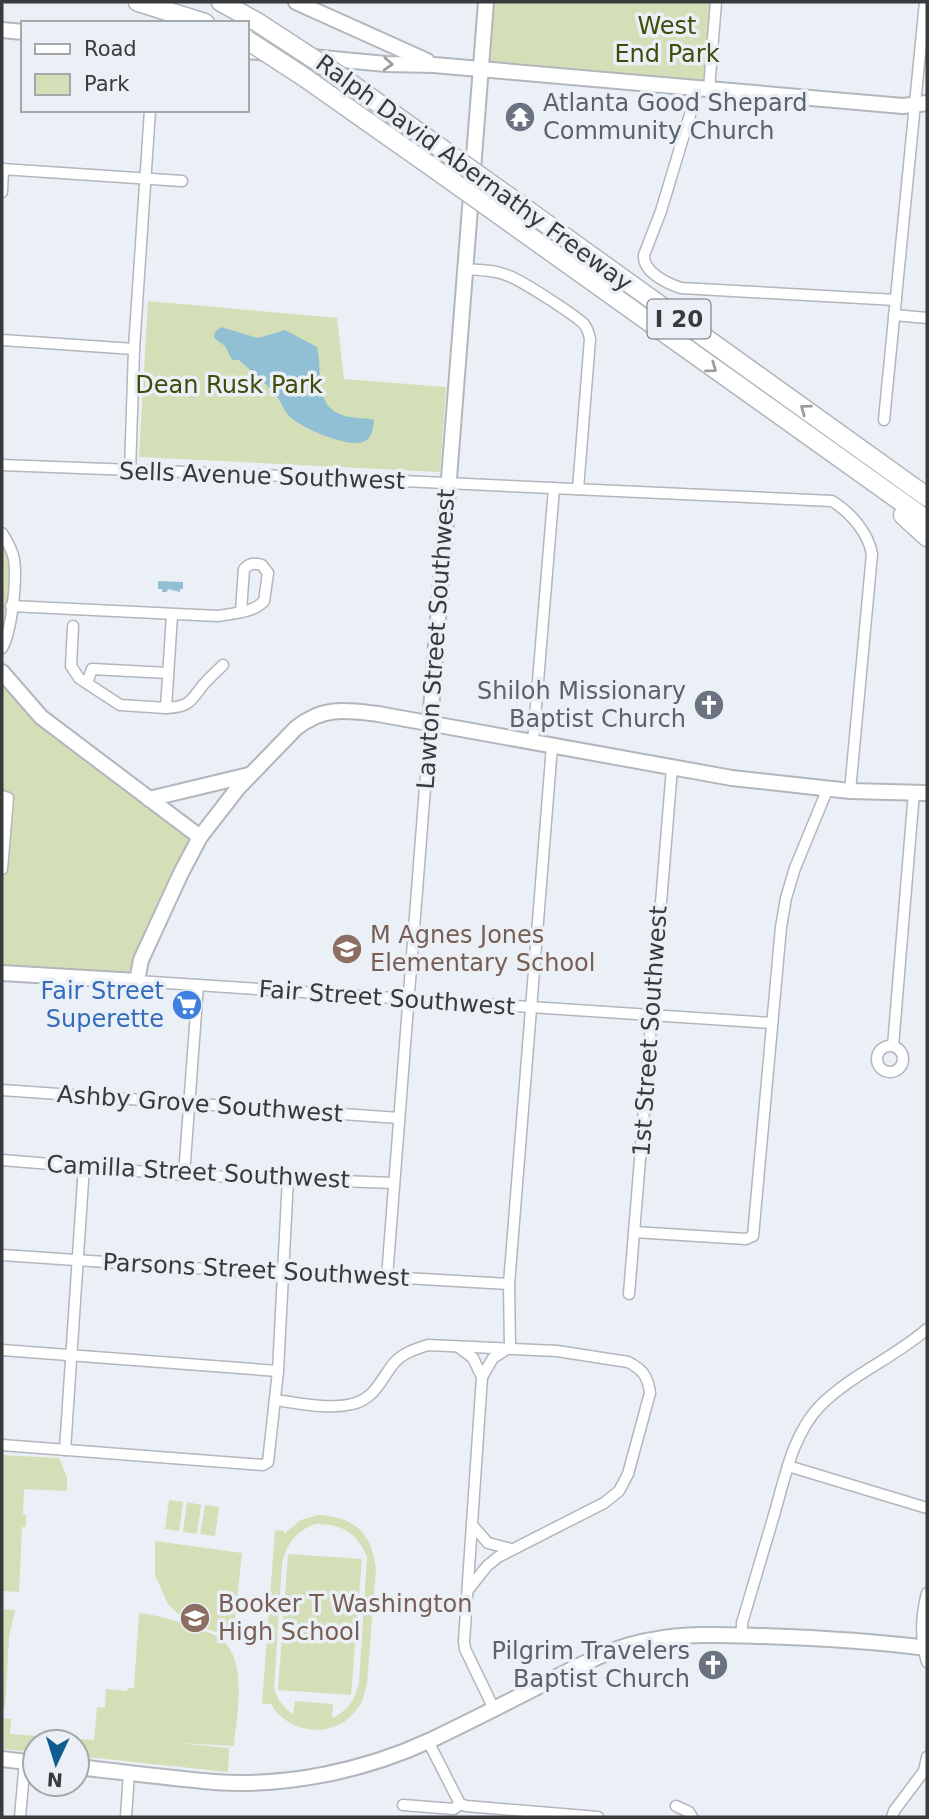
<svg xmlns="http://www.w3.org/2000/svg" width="929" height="1819" font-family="'DejaVu Sans',sans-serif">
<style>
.green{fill:#d4dfb7;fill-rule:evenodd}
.water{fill:#91bfd3}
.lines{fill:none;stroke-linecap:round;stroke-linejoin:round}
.street-casing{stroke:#b1b7bc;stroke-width:13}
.secondary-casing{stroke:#b1b7bc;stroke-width:18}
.highway-casing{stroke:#b1b7bc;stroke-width:21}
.street{stroke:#fff;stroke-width:10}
.secondary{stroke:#fff;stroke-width:14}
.highway{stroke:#fff;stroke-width:18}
.highway-bridge-casing{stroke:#b1b7bc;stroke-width:21;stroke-linecap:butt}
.highway-bridge{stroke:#fff;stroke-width:18}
.oneway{stroke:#9c9d9e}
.labels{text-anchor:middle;stroke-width:7;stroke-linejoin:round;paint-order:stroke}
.shield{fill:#eaf0f5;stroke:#6d7174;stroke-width:2}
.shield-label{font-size:23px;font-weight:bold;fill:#383b3d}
.park-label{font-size:24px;fill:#404c0b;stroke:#eaf0f5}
.worship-label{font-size:24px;fill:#5b616d;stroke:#eaf0f5;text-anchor:end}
.street-label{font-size:24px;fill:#383b3d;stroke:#eaf0f5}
.education-label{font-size:24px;fill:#785e54;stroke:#eaf0f5;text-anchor:start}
.shop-label{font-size:24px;fill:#366cbe;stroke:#eaf0f5;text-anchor:end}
</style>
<rect width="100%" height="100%" fill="#eaf0f5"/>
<g class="green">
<polygon points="492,2 710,2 704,81 487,62"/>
<polygon points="148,301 337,318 344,379 446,387 440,472 139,457"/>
<polygon points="2,545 9,559 8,611 2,665"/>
<polygon points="2,668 59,727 199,832 131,974 2,965"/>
<polygon points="2,1455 59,1458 67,1477 67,1491 24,1489 23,1514 26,1515 26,1527 22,1527 19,1592 2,1591"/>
<polygon points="169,1500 183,1502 179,1531 165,1529"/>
<polygon points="187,1502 201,1505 197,1534 183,1532"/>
<polygon points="205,1505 219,1507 215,1536 200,1534"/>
<path d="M318,1515C355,1517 372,1533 376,1569L367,1683C364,1695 362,1705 353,1714C331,1739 287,1733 271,1704H262L275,1530L284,1531V1534L301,1520ZM315,1524C341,1523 357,1533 367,1557L359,1683C355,1699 348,1711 332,1718L333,1704L295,1701L293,1715L279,1701L274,1689L282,1564C287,1543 295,1532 315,1524Z"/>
<polygon points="155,1541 242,1553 233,1638 186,1622 168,1604 155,1575"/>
<polygon points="288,1554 362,1559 351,1695 278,1690"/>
<polygon points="2,1609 15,1610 9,1637 5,1708 3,1709"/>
<path d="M139,1613C161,1616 176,1620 197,1629C204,1631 212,1633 218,1637C249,1656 237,1715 234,1746L176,1743L229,1748L228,1772L77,1756V1742H35V1752L2,1749V1718L11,1719L10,1734L94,1740L97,1707L105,1708L106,1689L127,1691L128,1688H134Z"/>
</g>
<g class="water">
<path d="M221,327L258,338L285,330L317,347C323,370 313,405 342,415C352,419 364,417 374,420C374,426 372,436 367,440C352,451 302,428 290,417C284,411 281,401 275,394C264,381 251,371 239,360H232L225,346L214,338L215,332Z"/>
<polygon points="158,581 183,582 183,589 180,589 180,592 168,589 167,592 162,592 162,589 158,589"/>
</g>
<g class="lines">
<g class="street-casing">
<g id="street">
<path d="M698,88L661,211L644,255C643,272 666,283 681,288L896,300"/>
<polyline points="709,89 716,2"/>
<polyline points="2,169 182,181"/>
<polyline points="2,192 3,169"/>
<path d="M465,269C480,270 495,270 509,276C524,282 572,313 584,324C588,329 589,334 590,339L578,489"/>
<polyline points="894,315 927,318"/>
<polyline points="2,340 134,349"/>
<polyline points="884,420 925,2"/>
<path d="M2,465L338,478L832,501C850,512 868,532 872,554L850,791"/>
<polyline points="130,471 134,349 150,110"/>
<path d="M2,533C7,541 12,550 14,559C17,579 12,631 2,648"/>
<path d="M11,606L218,616C234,613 253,613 264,601L268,573L262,565C254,563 250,563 244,569L241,611"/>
<polyline points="73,626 71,666 79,678 120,705 166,708 172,615"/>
<polyline points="87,683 92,669 168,673"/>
<path d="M166,708C189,707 190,702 203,685C209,678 216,672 223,665"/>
<polyline points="533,742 554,488"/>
<polyline points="2,796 8,798 2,869"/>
<polyline points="137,981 772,1023"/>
<polyline points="893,1046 914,792"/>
<circle cx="890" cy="1059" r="13"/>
<polyline points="2,1090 399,1118"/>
<polyline points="2,1160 184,1175 394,1183"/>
<polyline points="184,1175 198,985"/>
<polyline points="634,1232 746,1239 753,1236 781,927 786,898 795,868 828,788"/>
<polyline points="2,1255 283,1274 387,1277 509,1284"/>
<polyline points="387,1277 430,723"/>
<polyline points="629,1294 672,768"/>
<polyline points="460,1348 473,1358 482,1377"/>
<polyline points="2,1350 278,1371"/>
<path d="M275,1400C299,1403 328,1410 352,1404C375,1399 381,1379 394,1363C403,1353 415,1349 428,1345L557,1351L628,1362C642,1369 648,1376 650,1393L628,1474L619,1491L604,1503L498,1557L487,1566L468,1590"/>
<polyline points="2,1445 263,1465 268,1462 278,1371 288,1178"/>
<polyline points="65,1450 84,1166"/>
<polyline points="788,1466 927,1508"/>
<polyline points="472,1525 488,1543 511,1549"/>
<path d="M927,1593C921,1616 920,1639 927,1662"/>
<path d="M742,1636V1623C753,1587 763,1551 774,1515C785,1478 792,1436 819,1407C850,1375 894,1358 927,1329"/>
<polyline points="494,1709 465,1649 464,1641 482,1377 493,1358 510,1347 509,1284 552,746"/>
<polyline points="428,1741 460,1804 466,1806 598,1817"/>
<polyline points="403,1805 454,1809 460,1804"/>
<polyline points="676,1806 689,1812 692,1817"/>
<polyline points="20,1817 25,1761"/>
<polyline points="126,1817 129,1772"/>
<polyline points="892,1817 894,1811 924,1771 927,1757"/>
</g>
</g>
<g class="secondary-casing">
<g id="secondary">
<polyline points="296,2 427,61"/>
<polyline points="2,30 23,32"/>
<polyline points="247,51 386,64 434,65 903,106 927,103"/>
<polyline points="2,672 41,717 200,837"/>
<polyline points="430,723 486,2"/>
<polyline points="149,799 249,775"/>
<path d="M2,973L137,981L141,960L181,873L200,837L238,788L296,728C324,706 345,710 378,714L732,778L850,791L927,793"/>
<polyline points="2,1759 35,1763"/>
<path d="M77,1767C123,1772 168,1778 214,1782C287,1787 364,1771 431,1740C471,1721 510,1701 549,1681C582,1664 615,1646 652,1640C688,1633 727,1635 763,1636C818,1638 873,1641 927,1648"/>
</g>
</g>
<g class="highway-casing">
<g id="highway">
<polyline points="138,2 205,23"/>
<polyline points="221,2 257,22"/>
<polyline points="304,77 446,177"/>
<polyline points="346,80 449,154"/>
<polyline points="498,189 927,497"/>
<polyline points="498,214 927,520"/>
<polyline points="903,515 927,537"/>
</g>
</g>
<use href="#street" class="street"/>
<use href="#secondary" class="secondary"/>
<use href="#highway" class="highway"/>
<g class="highway-bridge-casing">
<g id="highway-bridge">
<polyline points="257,22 346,80"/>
<polyline points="247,40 304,77"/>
<polyline points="449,154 498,189"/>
<polyline points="446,177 498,214"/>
</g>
</g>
<use href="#highway-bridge" class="highway-bridge"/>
</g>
<defs><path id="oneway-chevron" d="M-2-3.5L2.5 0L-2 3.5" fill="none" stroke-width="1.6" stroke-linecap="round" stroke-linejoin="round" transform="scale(1.75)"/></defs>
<g class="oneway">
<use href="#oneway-chevron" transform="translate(388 64) rotate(3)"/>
<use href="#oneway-chevron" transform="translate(712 368) rotate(36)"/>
<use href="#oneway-chevron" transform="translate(805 409) rotate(-144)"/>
</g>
<defs>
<g id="temple-disc" transform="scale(1.575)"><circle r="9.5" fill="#6b7280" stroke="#eaf0f5"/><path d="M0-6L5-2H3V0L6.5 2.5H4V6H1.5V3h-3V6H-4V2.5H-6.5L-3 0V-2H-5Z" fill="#fff"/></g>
<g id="church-disc" transform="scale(1.575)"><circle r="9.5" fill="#6b7280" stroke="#eaf0f5"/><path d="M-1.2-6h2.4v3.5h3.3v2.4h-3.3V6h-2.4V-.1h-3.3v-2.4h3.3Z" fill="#fff"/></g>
<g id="school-disc" transform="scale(1.575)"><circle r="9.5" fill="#8d6e63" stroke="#eaf0f5"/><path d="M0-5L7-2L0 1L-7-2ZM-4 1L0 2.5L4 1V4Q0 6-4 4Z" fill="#fff"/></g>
<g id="supermarket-disc" transform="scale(1.575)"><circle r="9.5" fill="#3f7fe0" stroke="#eaf0f5"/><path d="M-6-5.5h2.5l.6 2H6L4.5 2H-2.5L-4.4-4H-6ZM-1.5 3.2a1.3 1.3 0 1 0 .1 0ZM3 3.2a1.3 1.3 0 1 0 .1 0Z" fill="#fff"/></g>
</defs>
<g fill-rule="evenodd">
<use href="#temple-disc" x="520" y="117"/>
<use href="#church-disc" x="709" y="705"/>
<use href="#school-disc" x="347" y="949"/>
<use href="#supermarket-disc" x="187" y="1005"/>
<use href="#school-disc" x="195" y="1618"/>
<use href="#church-disc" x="713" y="1665"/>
</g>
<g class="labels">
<rect class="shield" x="647.5" y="299.5" width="63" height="39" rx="5"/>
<g class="shield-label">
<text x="679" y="327">I 20</text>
</g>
<g class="park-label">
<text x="667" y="34">West<tspan x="667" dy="28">End Park</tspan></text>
<text x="229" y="393">Dean Rusk Park</text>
</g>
<g class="worship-label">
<text x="543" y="111" text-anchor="start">Atlanta Good Shepard<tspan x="543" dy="28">Community Church</tspan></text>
<text x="686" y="699">Shiloh Missionary<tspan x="686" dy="28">Baptist Church</tspan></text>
<text x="690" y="1659">Pilgrim Travelers<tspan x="690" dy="28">Baptist Church</tspan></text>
</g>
<g class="street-label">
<text transform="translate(474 173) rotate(36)" y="8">Ralph David Abernathy Freeway</text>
<text transform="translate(262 476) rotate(2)" y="8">Sells Avenue Southwest</text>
<text transform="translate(436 639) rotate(-86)" y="8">Lawton Street Southwest</text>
<text transform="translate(387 998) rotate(4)" y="8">Fair Street Southwest</text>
<text transform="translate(650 1031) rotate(-86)" y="8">1st Street Southwest</text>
<text transform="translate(200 1104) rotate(4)" y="8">Ashby Grove Southwest</text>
<text transform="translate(198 1172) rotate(3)" y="8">Camilla Street Southwest</text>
<text transform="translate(256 1270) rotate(3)" y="8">Parsons Street Southwest</text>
</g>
<g class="education-label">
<text x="370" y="943">M Agnes Jones<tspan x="370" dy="28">Elementary School</tspan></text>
<text x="218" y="1612">Booker T Washington<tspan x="218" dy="28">High School</tspan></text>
</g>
<g class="shop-label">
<text x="164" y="999">Fair Street<tspan x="164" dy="28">Superette</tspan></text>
</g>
</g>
<rect width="929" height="1819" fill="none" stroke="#383b3d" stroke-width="7"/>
<rect x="21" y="21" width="228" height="91" fill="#eaf0f5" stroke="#a3a8ab" stroke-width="2"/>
<rect x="35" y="44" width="35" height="10" fill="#ffffff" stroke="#a3a8ab" stroke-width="2"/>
<text x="84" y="56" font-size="21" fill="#383b3d">Road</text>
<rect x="35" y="74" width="35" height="21" fill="#d4dfb7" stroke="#a3a8ab" stroke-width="2"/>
<text x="84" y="91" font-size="21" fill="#383b3d">Park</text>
<g transform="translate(56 1763) rotate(184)"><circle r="33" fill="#eaf0f5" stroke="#a3a8ab" stroke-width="2"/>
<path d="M0-5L12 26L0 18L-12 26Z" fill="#0f5c8f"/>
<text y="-10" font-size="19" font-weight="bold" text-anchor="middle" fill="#383b3d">N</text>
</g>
</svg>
